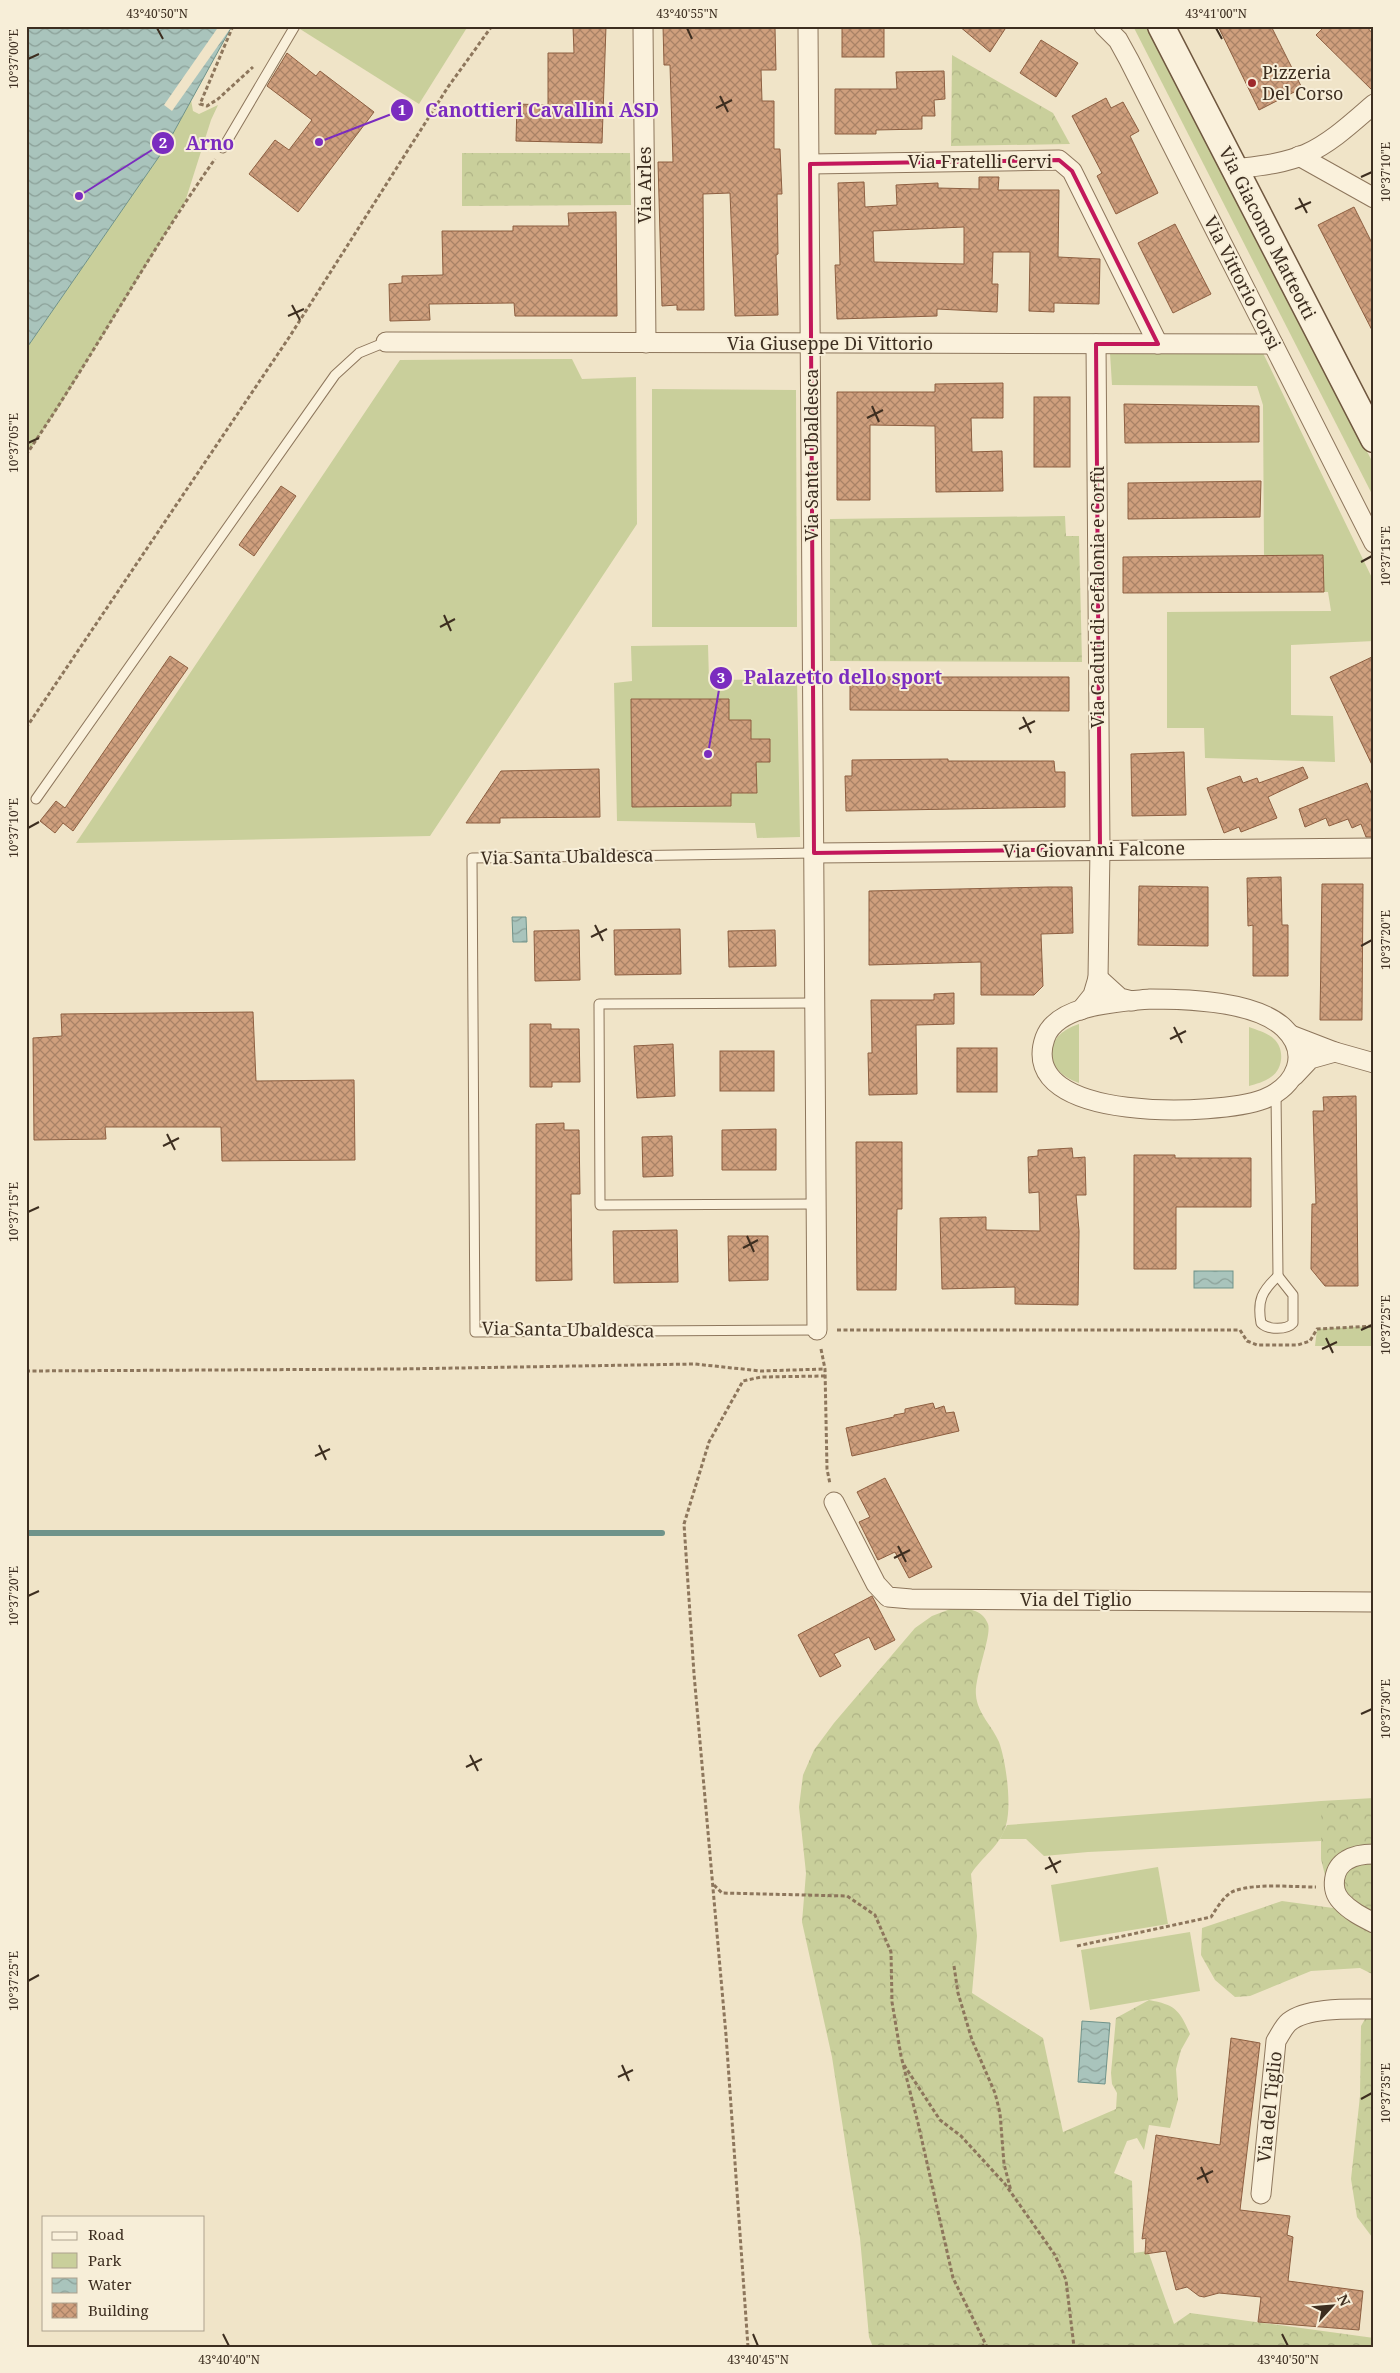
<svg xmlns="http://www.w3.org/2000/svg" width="1400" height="2373" font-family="'Noto Serif',serif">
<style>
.green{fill:#c9cf9b}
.forest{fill:url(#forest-crowns)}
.water{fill:url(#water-waves);stroke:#6f938a}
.pier{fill:#f0e4c8}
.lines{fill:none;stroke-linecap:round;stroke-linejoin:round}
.stream{stroke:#6f938a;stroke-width:6}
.building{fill:url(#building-cross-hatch);stroke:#8d5f41;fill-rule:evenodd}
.service-casing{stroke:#8d765c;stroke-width:11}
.minor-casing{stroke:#8d765c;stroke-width:21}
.secondary-casing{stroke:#6f573f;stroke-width:29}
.path{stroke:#8d765c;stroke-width:3;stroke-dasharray:4 2.5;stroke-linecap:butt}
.service{stroke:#faf1dc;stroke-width:9}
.minor{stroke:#faf1dc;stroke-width:19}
.secondary{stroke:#faf1dc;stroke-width:26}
.marked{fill:none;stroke:#c2185b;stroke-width:4;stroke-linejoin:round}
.ticks{fill:none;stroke:#3d2e20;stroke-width:2}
.poi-dot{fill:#9e2a2b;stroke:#f7eed8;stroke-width:2}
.labels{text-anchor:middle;stroke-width:4;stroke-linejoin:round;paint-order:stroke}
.poi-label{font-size:18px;fill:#3d2e20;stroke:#f7eed8;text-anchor:start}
.street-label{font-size:18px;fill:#3d2e20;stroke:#f7eed8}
.leader{fill:none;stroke:#7b2cbf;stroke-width:2}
.callout-dot{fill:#7b2cbf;stroke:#f7eed8;stroke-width:2}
.mark-label{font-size:15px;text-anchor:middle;font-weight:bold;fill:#fff}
.callout-label{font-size:19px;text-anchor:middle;font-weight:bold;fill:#7b2cbf;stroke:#f7eed8;stroke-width:4;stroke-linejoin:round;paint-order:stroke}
.neatline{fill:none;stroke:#3d2e20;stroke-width:2}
.ticks-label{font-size:12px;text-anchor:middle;fill:#3d2e20}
</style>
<defs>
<pattern id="forest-crowns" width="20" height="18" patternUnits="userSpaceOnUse" patternTransform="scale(1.25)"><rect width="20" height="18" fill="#c9cf9b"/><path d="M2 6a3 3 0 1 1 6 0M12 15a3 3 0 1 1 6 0" fill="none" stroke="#aeb285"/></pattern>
<pattern id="water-waves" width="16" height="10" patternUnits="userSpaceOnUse" patternTransform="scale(1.25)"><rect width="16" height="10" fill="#a9c4bc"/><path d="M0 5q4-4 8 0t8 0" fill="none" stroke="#8ba098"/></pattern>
<pattern id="building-cross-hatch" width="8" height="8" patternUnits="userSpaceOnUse" patternTransform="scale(1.25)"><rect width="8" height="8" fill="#cf9f7d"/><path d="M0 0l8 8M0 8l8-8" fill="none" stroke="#a98266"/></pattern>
</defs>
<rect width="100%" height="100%" fill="#f0e4c8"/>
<g class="green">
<polygon points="301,26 468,26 419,104 300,29"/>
<polygon points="1133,26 1148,26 1374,465 1374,498"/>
<polygon points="191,100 193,111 199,114 218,105 211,120 185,202 59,407 26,455 26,349 165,148"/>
<polygon points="1110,353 1263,353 1374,582 1374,641 1291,645 1291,715 1333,716 1335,762 1205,758 1204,728 1167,728 1167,612 1331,611 1328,592 1324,592 1264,556 1263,405 1257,386 1112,385"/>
<polygon points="572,359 582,379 636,377 637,524 430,836 76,843 400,360"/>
<polygon points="652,389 796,390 797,627 652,627"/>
<polygon points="708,645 709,680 797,679 800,837 757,838 755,823 617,821 614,683 632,681 631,646"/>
<path d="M1079,1024V1083C1043,1071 1041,1036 1079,1024Z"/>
<path d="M1249,1027C1257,1030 1268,1033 1274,1039C1285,1049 1283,1069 1271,1077C1264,1082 1256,1084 1249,1086Z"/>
<polygon points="1374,1326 1374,1346 1315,1346 1317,1329"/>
<polygon points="1321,1801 1321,1841 1088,1852 1044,1856 1026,1839 1000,1839 1007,1825"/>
<polygon points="1158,1867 1168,1924 1060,1942 1051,1885"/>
<polygon points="1190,1932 1200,1991 1090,2010 1081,1950"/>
</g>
<g class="forest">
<polygon points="952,55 1053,113 1070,144 951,146"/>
<polygon points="462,153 630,153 631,205 462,206"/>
<polygon points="1065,516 1066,536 1079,536 1082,662 830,661 830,519"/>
<path d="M953,1608C967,1609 982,1608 988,1624C992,1636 974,1678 976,1695C977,1713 993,1727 999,1742C1006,1761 1012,1805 1006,1825C1002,1844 981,1858 971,1874L977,1936L972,1993L1043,2038L1063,2132L1116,2109L1117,2093L1112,2084L1111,2073L1116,2018L1149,2000C1175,2005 1179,2009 1190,2034L1181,2050L1176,2069L1178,2100L1170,2128L1149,2125L1144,2150L1137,2138L1127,2141L1114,2173L1132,2181L1134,2253L1148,2251L1174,2324L1190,2313L1374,2338V2347H873L869,2337L860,2238L832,2057L802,1922L806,1873L799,1807L803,1775L814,1750L834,1723L915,1628L932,1616Z"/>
<polygon points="1374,1798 1374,1975 1360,1968 1311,1971 1250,1996 1235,1997 1215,1980 1201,1955 1202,1928 1282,1901 1333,1908 1321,1859 1321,1801"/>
<polygon points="1374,2003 1374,2242 1372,2237 1357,2217 1351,2179 1360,2096 1361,2026"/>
</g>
<g class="water">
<polygon points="26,26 232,26 165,148 26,349"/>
<polygon points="512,917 526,917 527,942 513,942"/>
<rect x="1194" y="1271" width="39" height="17"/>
<polygon points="1082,2021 1110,2023 1105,2084 1078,2082"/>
</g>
<polygon class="pier" points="219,26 232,26 172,111 164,105"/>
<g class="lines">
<polyline class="stream" points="26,1533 662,1533"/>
</g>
<g class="building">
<polygon points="573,26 606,26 602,143 516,141 517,104 548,105 548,53 574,53"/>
<polygon points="663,26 705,26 705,29 775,28 776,70 761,70 762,101 774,101 774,149 780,149 782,194 777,194 778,254 776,255 778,315 735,316 730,193 703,194 704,310 677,310 677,305 662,306 658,162 673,162 670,65 664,65"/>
<rect x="842" y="26" width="42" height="31"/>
<polygon points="959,26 1007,26 990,52"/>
<polygon points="1218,26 1271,26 1302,88 1259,110"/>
<polygon points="1325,26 1366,26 1374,35 1374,92 1316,35"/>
<polygon points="1041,40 1078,63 1056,97 1020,73"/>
<polygon points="287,53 316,76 320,71 374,112 298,212 249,174 275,140 289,150 312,120 267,86"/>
<polygon points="944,71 945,99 934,100 935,116 922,116 922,129 876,130 876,134 835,134 835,89 897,89 896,72"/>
<polygon points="1106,98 1111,108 1123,102 1139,131 1130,136 1158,193 1116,214 1097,176 1102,173 1072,116"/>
<path d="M979,177H999L998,190H1059L1058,257L1100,259L1099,304L1054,303V312L1029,311L1030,252H993L992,284H998L997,312L937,309V316L837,319L835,265H840L838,183L864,182L865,207L897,205L896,185L938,183V188L979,189ZM964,227V264L874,262L873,231Z"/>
<polygon points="1354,207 1374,247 1374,334 1318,225"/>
<polygon points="616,212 617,316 515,316 514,303 429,304 430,320 390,321 389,284 402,283 402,276 443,275 442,231 513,231 513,226 569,226 568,213"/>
<polygon points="1175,224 1211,294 1173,313 1138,243"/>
<polygon points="1003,383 1003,418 971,418 972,452 1002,451 1003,491 936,492 935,426 870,425 870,500 837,500 837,392 935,392 935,384"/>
<rect x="1034" y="397" width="36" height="70"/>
<polygon points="1124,404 1259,406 1259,442 1125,443"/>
<polygon points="1261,481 1260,517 1128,519 1128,483"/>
<polygon points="281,486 296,496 254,556 239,545"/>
<polygon points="1323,555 1324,592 1123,593 1123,557"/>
<polygon points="170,656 188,668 73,831 63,823 55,833 40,821 56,801 65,808"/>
<polygon points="1374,656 1374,769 1330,677"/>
<polygon points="850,677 1069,677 1069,711 850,710"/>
<polygon points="631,699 729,699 729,720 751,720 751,739 770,739 770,762 756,762 757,793 731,793 731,806 632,807"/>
<polygon points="1184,752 1186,815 1132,816 1131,754"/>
<polygon points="948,759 948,761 1054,761 1055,772 1065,772 1065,807 846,811 845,776 852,776 852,760"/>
<polygon points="1303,767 1308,778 1268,797 1277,818 1241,832 1239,827 1224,833 1207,788 1240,776 1243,783 1257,778 1259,783"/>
<polygon points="599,769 600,817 500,818 500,823 466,823 501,771"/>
<polygon points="1367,783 1374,800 1374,837 1366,837 1361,824 1352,828 1348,819 1329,826 1326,818 1305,827 1299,809"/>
<polygon points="1281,877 1282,925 1288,925 1288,976 1253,976 1253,925 1248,926 1247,878"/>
<polygon points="1322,884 1363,884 1362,1020 1320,1020"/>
<polygon points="1139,886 1208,887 1208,946 1138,945"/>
<polygon points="1048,887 1072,887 1073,933 1041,934 1043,986 1034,995 981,995 981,962 869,965 869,891"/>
<polygon points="680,929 681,974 615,975 614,930"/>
<polygon points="579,930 580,980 535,981 534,931"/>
<polygon points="775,930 776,966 729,967 728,931"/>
<polygon points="954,993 954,1024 916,1025 917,1094 869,1095 868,1053 872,1053 871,1000 934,1000 934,994"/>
<polygon points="253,1012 256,1081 354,1080 355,1160 222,1161 221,1127 105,1127 106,1139 34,1140 33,1038 62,1036 61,1014"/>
<polygon points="530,1024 551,1024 551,1029 579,1029 580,1082 552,1082 552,1087 530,1087"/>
<polygon points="673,1044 675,1096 637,1098 634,1046"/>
<rect x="957" y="1048" width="40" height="44"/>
<rect x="720" y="1051" width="54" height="40"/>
<polygon points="1356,1096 1358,1286 1325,1286 1311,1269 1312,1204 1316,1204 1313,1111 1324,1111 1323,1097"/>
<polygon points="564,1123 564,1130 579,1130 580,1194 571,1194 572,1280 536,1281 536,1124"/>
<polygon points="776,1129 776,1170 722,1170 722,1130"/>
<polygon points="672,1136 673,1176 643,1177 642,1137"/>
<polygon points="856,1142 902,1142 902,1209 897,1209 896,1290 857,1290"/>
<polygon points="1072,1148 1073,1158 1085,1157 1086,1195 1076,1195 1079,1231 1078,1305 1015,1304 1015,1287 942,1289 940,1218 986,1217 986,1230 1040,1231 1039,1192 1029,1193 1028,1157 1038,1156 1038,1150"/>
<polygon points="1134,1155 1175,1155 1175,1158 1251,1158 1251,1207 1176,1207 1176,1269 1134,1269"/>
<polygon points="677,1230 678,1282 614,1283 613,1231"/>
<polygon points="728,1236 768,1236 768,1280 729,1281"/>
<polygon points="933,1403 935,1409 944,1406 946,1413 954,1412 959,1431 852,1456 846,1428 894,1417 894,1415 905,1413 905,1409"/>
<polygon points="885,1478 932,1567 909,1578 895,1552 878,1560 859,1522 870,1517 857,1492"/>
<polygon points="872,1596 895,1640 875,1650 869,1637 834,1654 841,1666 820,1677 798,1635"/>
<polygon points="1231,2038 1260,2043 1240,2210 1290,2216 1287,2235 1293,2237 1288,2281 1363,2291 1359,2330 1258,2322 1261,2297 1219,2293 1204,2297 1199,2296 1187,2287 1176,2290 1166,2251 1145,2254 1146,2238 1142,2239 1156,2135 1220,2145"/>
</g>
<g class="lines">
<g class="service-casing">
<g id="service">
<polyline points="223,148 295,26"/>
<polyline points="36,799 335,375 359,353 386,342"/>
<polyline points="814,853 472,858 475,1332 817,1330"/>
<polyline points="815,1003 599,1004 600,1205 816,1204"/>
<polyline points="1276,1093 1278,1276"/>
<path d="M1278,1276L1293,1295V1323C1287,1330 1268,1330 1261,1323C1257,1300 1262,1291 1278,1276Z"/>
</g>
</g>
<g class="minor-casing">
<g id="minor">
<polyline points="643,26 646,343"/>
<polyline points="808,26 817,1330"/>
<polyline points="1104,26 1118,40 1129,60 1374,543"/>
<polyline points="1299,156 1374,198"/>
<polyline points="810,164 1059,160 1072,171 1158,344"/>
<path d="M1234,169C1258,166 1283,164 1306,154C1331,143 1353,122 1374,104"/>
<polyline points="386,342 1273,344"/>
<polyline points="1096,344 1100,849 1098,978"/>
<polyline points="814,853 1374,848"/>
<path d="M1150,999C1188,999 1256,1001 1284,1028C1311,1054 1296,1086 1264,1099C1220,1116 1015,1124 1045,1038C1057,1004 1120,1002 1150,999Z"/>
<polyline points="1081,1010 1093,995 1098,978 1120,998 1132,1001"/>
<polyline points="1291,1035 1335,1052 1310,1059 1294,1076"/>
<polyline points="1335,1052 1374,1063"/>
<polyline points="834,1502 876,1584 888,1597 911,1599 1374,1602"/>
<path d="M1374,1854C1364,1854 1355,1855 1347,1860C1333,1868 1330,1889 1341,1901C1350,1911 1362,1917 1374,1923"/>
<path d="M1261,2194L1276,2041C1280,2035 1284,2026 1289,2022C1307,2007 1351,2009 1374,2009"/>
</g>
</g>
<g class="secondary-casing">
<polyline id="secondary" points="1161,26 1374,439"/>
</g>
<g class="path">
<polyline points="233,26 200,104 207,106 218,99 253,67"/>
<path d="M26,455C92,358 148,254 215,159"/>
<polyline points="26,728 290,336 448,87 492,26"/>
<polyline points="837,1330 1240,1330 1247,1341 1257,1345 1298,1345 1310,1341 1317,1329 1374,1326"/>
<polyline points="821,1349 825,1369 827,1469 830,1484"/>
<polyline points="26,1371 399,1369 695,1364 761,1371 825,1369"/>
<polyline points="714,1885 722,1893 847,1896 875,1915 891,1952 892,2002 901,2056 918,2123 953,2278 987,2347"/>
<path d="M1077,1946L1211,1917C1217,1908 1224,1895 1234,1891C1255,1883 1293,1887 1316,1887"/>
<polyline points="954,1966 958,1993 972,2040 995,2093 1000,2113 1004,2164 1011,2191"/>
<polyline points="904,2065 940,2120 961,2136 1005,2184 1055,2255 1066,2280 1074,2347"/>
<polyline points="748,2347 726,2035 694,1674 684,1524 709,1442 743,1381 761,1377 825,1376"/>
<polyline points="981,2347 985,2344"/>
</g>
<use href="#service" class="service"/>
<use href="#minor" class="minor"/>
<use href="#secondary" class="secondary"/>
</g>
<path class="marked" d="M1059,160L1072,171L1158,344H1096L1100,849L814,853L810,164Z"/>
<path class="ticks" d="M157,28L163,39M687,28L692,39M1216,28L1222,39M28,59L39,54M720,96L728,112M716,108L732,100M1361,177L1372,172M1299,198L1307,213M1295,209L1311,202M292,305L300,320M288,316L304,309M872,406L879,422M867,418L883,410M28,443L39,438M1361,562L1372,556M444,615L451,631M440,627L455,619M1023,717L1031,733M1019,729L1035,721M28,828L39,822M595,925L603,941M591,937L607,929M1361,946L1372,940M1174,1027L1182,1043M1170,1039L1186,1031M167,1134L175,1150M163,1146L179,1138M28,1212L39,1207M747,1236L754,1252M743,1248L758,1240M1361,1330L1372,1325M1326,1338L1333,1353M1322,1349L1337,1342M319,1445L326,1460M315,1456L330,1449M898,1546L906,1562M894,1558L910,1550M28,1596L39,1591M1361,1714L1372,1709M470,1755L478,1771M466,1767L482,1759M1049,1857L1057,1873M1045,1869L1061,1861M28,1981L39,1975M622,2065L629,2081M618,2077L633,2070M1361,2099L1372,2093M1201,2167L1208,2183M1197,2179L1213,2171M223,2334L229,2346M753,2334L758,2346M1282,2334L1288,2346"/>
<circle class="poi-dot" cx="1252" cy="83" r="5"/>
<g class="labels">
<g class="poi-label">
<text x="1262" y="79">Pizzeria<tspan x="1262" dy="21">Del Corso</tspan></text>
</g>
<g class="street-label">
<text x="980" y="168">Via Fratelli Cervi</text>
<text transform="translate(645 185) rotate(-90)" y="6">Via Arles</text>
<text transform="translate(1267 233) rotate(63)" y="6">Via Giacomo Matteotti</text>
<text transform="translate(1242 283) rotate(63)" y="6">Via Vittorio Corsi</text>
<text x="830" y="350">Via Giuseppe Di Vittorio</text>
<text transform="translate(812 455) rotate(-90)" y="6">Via Santa Ubaldesca</text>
<text transform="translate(1098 597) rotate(-90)" y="6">Via Caduti di Cefalonia e Corfù</text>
<text transform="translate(1094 850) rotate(-1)" y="6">Via Giovanni Falcone</text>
<text transform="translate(567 857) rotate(-1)" y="6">Via Santa Ubaldesca</text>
<text transform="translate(568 1330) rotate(1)" y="6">Via Santa Ubaldesca</text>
<text x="1076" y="1606">Via del Tiglio</text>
<text transform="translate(1270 2107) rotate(-84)" y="6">Via del Tiglio</text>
</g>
</g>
<path class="leader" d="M319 142L402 110M79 196L163 143M708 754L721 678"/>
<g class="callout-dot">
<circle cx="319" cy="142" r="5"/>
<circle cx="79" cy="196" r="5"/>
<circle cx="708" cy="754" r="5"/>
<circle cx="402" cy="110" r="12"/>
<circle cx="163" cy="143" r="12"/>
<circle cx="721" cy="678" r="12"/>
</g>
<g class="mark-label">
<text x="402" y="115">1</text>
<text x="163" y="148">2</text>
<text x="721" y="683">3</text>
</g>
<g class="callout-label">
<text x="542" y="117">Canottieri Cavallini ASD</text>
<text x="210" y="150">Arno</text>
<text x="843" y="684">Palazetto dello sport</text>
</g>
<rect width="1400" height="2373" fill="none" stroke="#f7eed8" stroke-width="55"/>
<rect x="42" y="2216" width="162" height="115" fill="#f7eed8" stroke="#ada18e"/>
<rect x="52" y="2232" width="25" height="8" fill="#faf1dc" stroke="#ada18e"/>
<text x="88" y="2240" font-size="15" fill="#3d2e20">Road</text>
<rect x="52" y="2253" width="25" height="15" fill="#c9cf9b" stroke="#ada18e"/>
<text x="88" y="2266" font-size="15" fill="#3d2e20">Park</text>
<rect x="52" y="2278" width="25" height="15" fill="url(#water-waves)" stroke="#ada18e"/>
<text x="88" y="2290" font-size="15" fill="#3d2e20">Water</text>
<rect x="52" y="2303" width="25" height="15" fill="url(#building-cross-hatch)" stroke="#ada18e"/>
<text x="88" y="2316" font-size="15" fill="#3d2e20">Building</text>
<g transform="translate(1332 2306) rotate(64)" stroke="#f7eed8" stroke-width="4" paint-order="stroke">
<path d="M0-4L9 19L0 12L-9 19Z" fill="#3d2e20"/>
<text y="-8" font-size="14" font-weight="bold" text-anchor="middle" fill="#3d2e20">N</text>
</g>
<rect x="28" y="28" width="1344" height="2318" class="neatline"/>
<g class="ticks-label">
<text x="157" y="18">43°40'50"N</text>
<text x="687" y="18">43°40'55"N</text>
<text x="1216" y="18">43°41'00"N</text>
<text transform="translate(14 59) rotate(-90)" y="4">10°37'00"E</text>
<text transform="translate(1386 172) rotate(-90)" y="4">10°37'10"E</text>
<text transform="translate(14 443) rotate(-90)" y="4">10°37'05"E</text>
<text transform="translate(1386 556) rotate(-90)" y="4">10°37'15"E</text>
<text transform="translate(14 828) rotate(-90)" y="4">10°37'10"E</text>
<text transform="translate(1386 940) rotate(-90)" y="4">10°37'20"E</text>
<text transform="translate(14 1212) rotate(-90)" y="4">10°37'15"E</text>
<text transform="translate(1386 1325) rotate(-90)" y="4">10°37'25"E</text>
<text transform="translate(14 1596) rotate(-90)" y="4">10°37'20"E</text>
<text transform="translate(1386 1709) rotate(-90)" y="4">10°37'30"E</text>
<text transform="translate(14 1981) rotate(-90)" y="4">10°37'25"E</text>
<text transform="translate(1386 2093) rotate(-90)" y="4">10°37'35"E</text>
<text x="229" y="2364">43°40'40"N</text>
<text x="758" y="2364">43°40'45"N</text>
<text x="1288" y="2364">43°40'50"N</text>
</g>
</svg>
